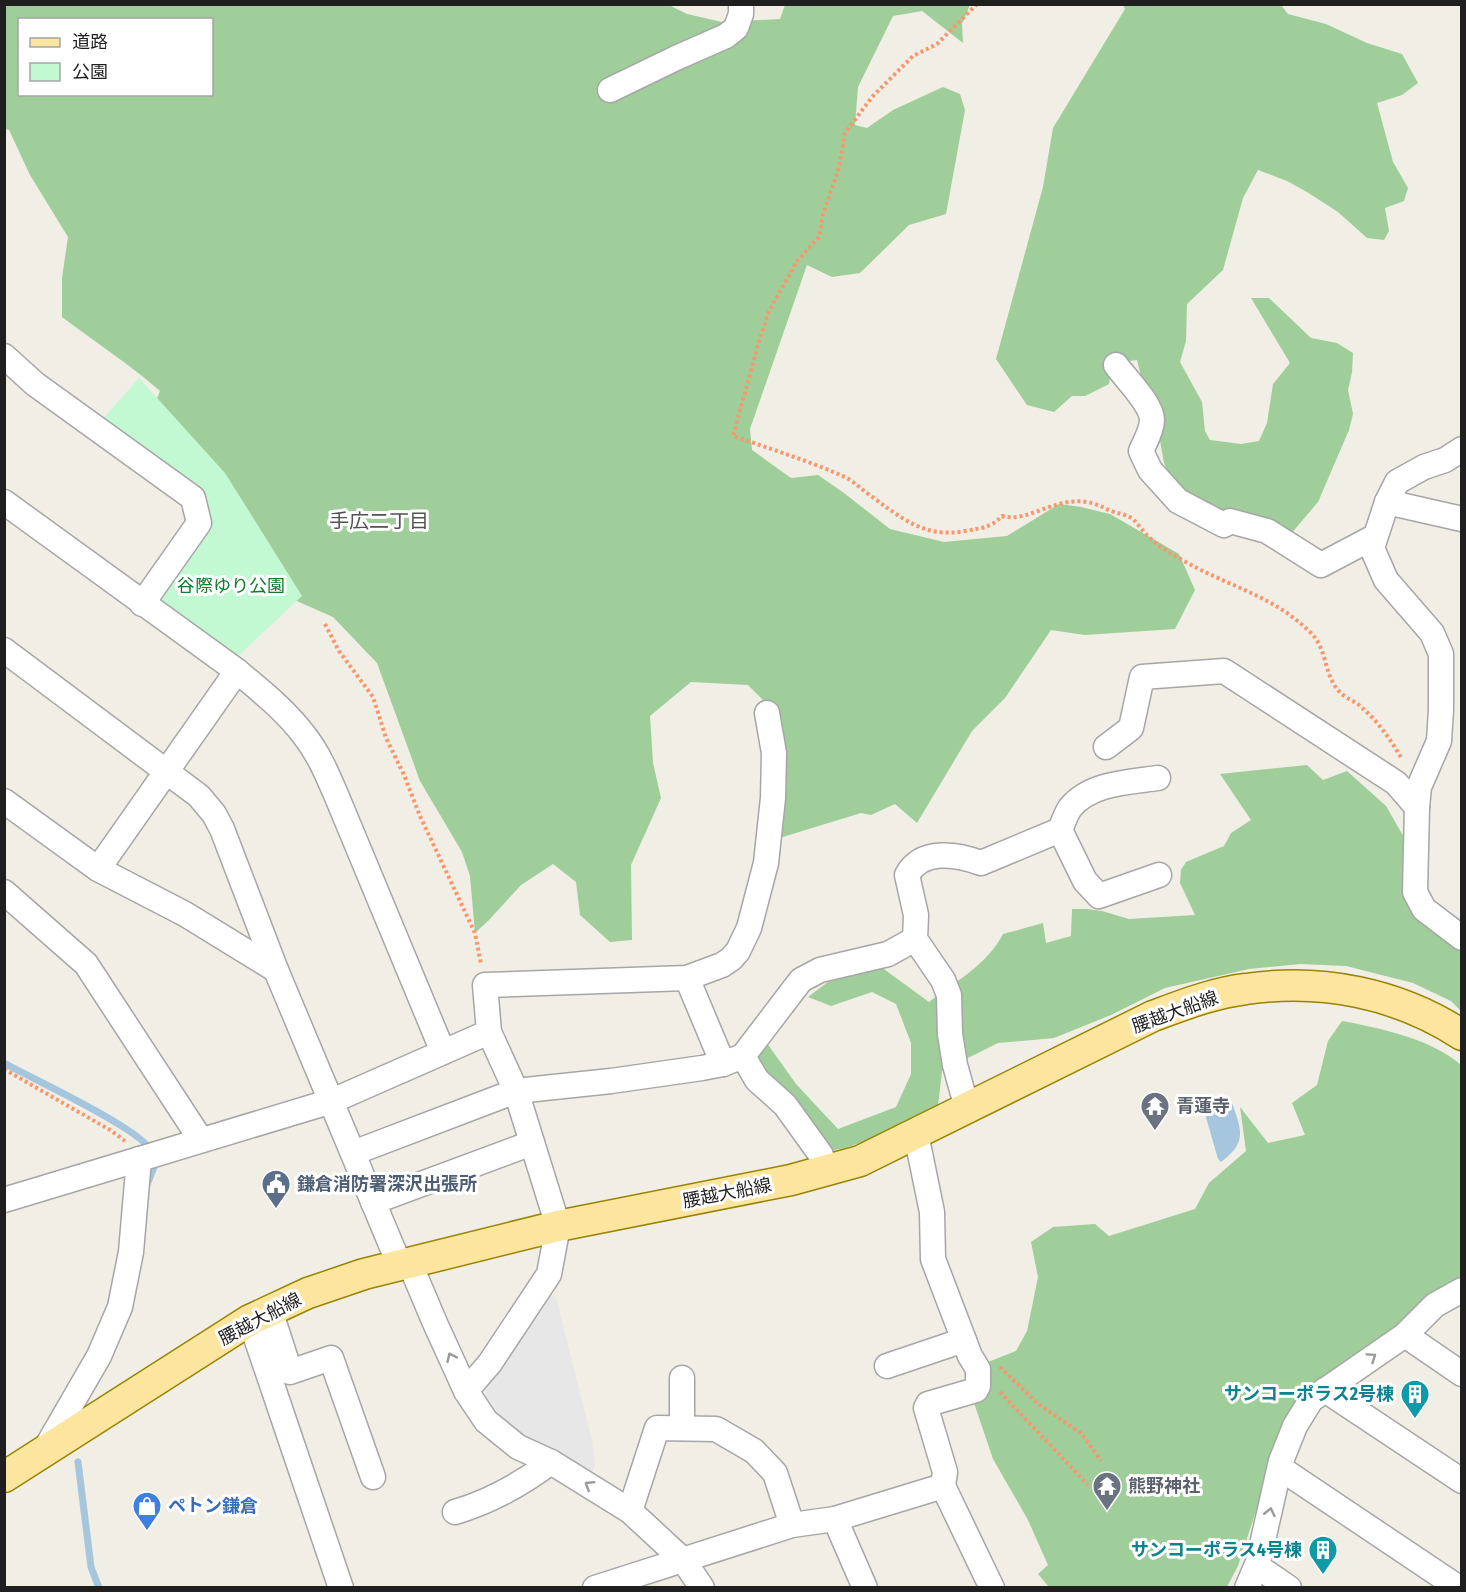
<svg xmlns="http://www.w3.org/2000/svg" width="1466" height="1592" font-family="'Fira Sans Condensed','Noto Sans JP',sans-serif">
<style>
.forest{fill:#9fce9a;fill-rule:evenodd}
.park{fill:#c3f9d2}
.parking{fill:#e7e7e7}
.water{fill:#a6c6dd}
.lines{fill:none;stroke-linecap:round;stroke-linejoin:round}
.stream{stroke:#a6c6dd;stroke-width:7}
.minor-casing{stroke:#a6a6a6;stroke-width:27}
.major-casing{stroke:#988401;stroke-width:33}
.path{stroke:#f8976d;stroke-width:4;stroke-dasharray:3 3;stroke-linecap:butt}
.minor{stroke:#fff;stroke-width:24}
.major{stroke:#fbe59f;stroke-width:30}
.oneway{stroke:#9a9a9a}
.labels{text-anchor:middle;stroke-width:6;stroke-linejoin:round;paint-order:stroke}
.park-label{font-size:18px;fill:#0d7d2c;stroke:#fff}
.street-label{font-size:18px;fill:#1f1f1f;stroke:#fff}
.worship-label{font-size:18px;font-weight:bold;fill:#5b616d;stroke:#fff;text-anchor:start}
.service-label{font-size:18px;font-weight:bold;fill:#4e5e75;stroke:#fff;text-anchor:start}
.culture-label{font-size:18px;font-weight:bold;fill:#0d838f;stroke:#fff;text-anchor:end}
.shop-label{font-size:18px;font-weight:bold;fill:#366cbe;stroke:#fff;text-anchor:start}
.neighbourhood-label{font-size:20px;fill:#525252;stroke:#fff}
</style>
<rect width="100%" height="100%" fill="#f0eee5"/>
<g class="forest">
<path d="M667,4L687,14L722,22L780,19L785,5H970L962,24L963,43L922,11L893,16L858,87L855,125L867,128L893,110L943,87L960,94L965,110L946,214L909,225L860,273L832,277L807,265L750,429L752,450L791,478L818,475L844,493L890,529L944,542L1007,536L1059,504L1081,507L1110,514L1179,554L1195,590L1175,629L1085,635L1051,630L1005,698L972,731L917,823L895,804L871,815L861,813L773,840L777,714L748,685L691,682L650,716L653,763L661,798L631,865L632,940L610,942L580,915L576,882L553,864L521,885L489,920L475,933L470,876L462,852L420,781L377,663L333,617L265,587L154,407L160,391C129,364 95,342 62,317V278L68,237L30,175L9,130L5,129L4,5ZM20,20H212V94H20Z"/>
<polygon points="1123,5 1281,5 1288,14 1326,24 1367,43 1402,54 1418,83 1402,95 1377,103 1393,162 1408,188 1404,201 1385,208 1389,231 1384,240 1367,238 1338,212 1307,192 1287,181 1258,170 1243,198 1223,270 1187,304 1186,341 1180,362 1202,402 1205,431 1210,440 1241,444 1259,441 1267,423 1273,384 1290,363 1251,298 1269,298 1311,338 1337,343 1353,353 1352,372 1348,390 1353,414 1349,430 1318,502 1290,535 1177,495 1164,463 1157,424 1148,404 1137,360 1112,363 1109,384 1085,396 1072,396 1054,412 1027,405 996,359 1043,187 1053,128 1125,9"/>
<path d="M1307,765L1323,780L1347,771L1386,806L1409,846L1411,886L1461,945V1011L1451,1001L1413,983L1346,966L1300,964L1249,969L1165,988L1111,1015L1054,1038L998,1043L942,1071L938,1106C910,1119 853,1152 824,1151L752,1055L764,1039L796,1084L838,1129L896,1107L911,1074V1043L896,1004L872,992L831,1006L808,997L828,982L881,967L929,1002C955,982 988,964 1003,934L1043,923L1046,943L1071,936L1072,909H1087L1102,911L1129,919L1195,915L1180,883L1181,870L1186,862L1224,846L1231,833L1251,820L1220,774Z"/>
<path d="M1342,1021C1380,1028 1432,1039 1461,1065V1284L1388,1337L1341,1367L1271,1465L1238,1566L1227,1587H1049L1038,1574L1048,1565L1028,1520L993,1459L973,1400L989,1374L988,1362L1016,1351L1027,1331L1038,1277L1031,1242L1053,1227L1095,1224L1109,1236L1195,1209L1209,1183L1246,1151L1240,1107L1268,1143L1305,1135L1292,1103L1317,1085L1328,1041Z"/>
</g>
<polygon class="park" points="139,378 225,473 302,596 238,656 155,598 208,526 100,422"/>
<polygon class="parking" points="546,1295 556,1297 592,1440 595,1465 592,1473 568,1458 513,1432 486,1395 486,1383"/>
<path class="water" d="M1230,1096C1239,1127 1251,1140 1221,1162L1218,1159L1203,1107L1205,1104Z"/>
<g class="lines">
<g class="stream">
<path d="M4,1063C29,1077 143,1130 150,1150"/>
<polyline points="146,1187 155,1165 154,1161"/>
<polyline points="78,1462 91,1567 99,1588"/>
</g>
<g class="minor-casing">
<g id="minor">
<polyline points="610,90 676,58 726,36 736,28 741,14 741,4"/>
<polyline points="4,356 35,384 193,498 199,523 142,604"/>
<path d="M1116,365C1125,378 1152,404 1152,420C1152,430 1145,442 1141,451L1150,470L1178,501L1224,525L1230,521L1267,531L1321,565L1374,537"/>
<polyline points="1462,449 1445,460 1424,467 1397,482 1387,502 1372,548 1386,580 1432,633 1441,654 1441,710 1439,741 1419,787 1417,807 1415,892 1424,909 1462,938"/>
<path d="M4,502L237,671C261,691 285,710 304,735C319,754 328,776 337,797L443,1052"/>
<polyline points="1387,502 1462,519"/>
<polyline points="4,650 199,796 214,814 222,829 276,970"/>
<polyline points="1106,747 1131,728 1142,677 1224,671 1396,783 1417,807"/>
<polyline points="4,801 98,869 185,914 276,970 400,1266"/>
<polyline points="1060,830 1085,881 1099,896 1159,875"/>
<polyline points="98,869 237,671"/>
<polyline points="4,892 86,964 201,1140"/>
<polyline points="687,978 723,1064"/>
<polyline points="743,1056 757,1080 785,1105 821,1155 826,1171"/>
<path d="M967,1108L955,1065L950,1034L949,995L943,980L915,939L916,915L907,875C922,848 957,854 981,863L1060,830C1063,823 1066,814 1070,808C1090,783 1129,782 1158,778"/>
<polyline points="916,1134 932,1212 933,1259 970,1356 978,1369 978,1386"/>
<polyline points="353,1153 516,1091 611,1081 702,1068 723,1064 743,1056 801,980 820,970 888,954 915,939"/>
<polyline points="4,1200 332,1101 489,1032"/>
<polyline points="373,1202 532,1143"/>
<polyline points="410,1264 435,1323 466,1391 486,1421 518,1447 551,1462 630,1511 684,1561 702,1588"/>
<polyline points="270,1310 290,1372 331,1358 373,1477"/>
<polyline points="250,1320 341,1588"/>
<polyline points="1405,1335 1462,1374"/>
<polyline points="887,1366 964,1340"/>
<polyline points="682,1378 682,1428"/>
<polyline points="976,1390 928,1404 926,1408 945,1472 943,1486 992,1588"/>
<polyline points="1325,1390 1462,1481"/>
<polyline points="466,1391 490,1363 549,1274 558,1226 516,1091 489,1032 485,985 687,978 722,965 731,959 738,951 749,928 766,863 773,798 774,753 767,713"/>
<polyline points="43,1453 99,1356 120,1307 131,1252 139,1159"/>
<polyline points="1280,1468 1459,1588"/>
<polyline points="630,1511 657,1428 716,1429 754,1451 775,1473 792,1525"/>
<path d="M455,1512C489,1502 523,1483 551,1462"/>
<polyline points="835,1519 865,1588"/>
<polyline points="1257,1566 1289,1588"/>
<polyline points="595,1588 792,1525 835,1519 943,1486"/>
<polyline points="1247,1588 1258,1562 1281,1461 1295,1426 1311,1400 1405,1335 1435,1305 1462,1290"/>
</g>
</g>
<g class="major-casing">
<path id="major" d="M4,1477L250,1320L308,1293L364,1274L558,1226L791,1180L860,1161L1153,1016C1183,1005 1213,993 1246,989C1321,978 1398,993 1462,1035"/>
</g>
<g class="path">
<path d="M977,4L937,44L913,56L872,97L845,133L839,168L823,214L819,237L797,261L769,311L758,345L733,436C771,449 809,461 845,477C853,481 860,488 867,493C899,516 923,539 965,531C981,528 991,528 1002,516C1029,524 1059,492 1095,504C1101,506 1106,509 1111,511C1119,514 1126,514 1133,519C1139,525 1144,533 1151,539C1163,550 1182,560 1197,568C1238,589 1277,599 1311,633C1327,649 1324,674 1338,690C1344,698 1353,700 1360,706C1377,720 1391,740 1402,759"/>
<polyline points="325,624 339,651 373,697 386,738 404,775 420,816 475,933 481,964"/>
<polyline points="4,1069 110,1130 125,1141"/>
<polyline points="1000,1367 1038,1404 1082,1434 1101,1461"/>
<polyline points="1000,1392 1088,1485"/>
</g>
<use href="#minor" class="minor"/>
<use href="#major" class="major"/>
</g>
<defs><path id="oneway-chevron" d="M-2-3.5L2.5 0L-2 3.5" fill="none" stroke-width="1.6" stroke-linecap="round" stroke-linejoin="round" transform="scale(1.5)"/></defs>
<g class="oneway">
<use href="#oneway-chevron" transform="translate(451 1357) rotate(-115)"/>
<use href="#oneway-chevron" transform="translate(1372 1357) rotate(-34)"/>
<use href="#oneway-chevron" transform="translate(589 1485) rotate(-148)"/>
<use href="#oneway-chevron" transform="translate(1270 1512) rotate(-77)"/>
</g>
<defs>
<g id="temple-pin" transform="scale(1.5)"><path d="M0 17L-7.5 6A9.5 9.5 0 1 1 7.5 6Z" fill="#6b7280" stroke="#fff"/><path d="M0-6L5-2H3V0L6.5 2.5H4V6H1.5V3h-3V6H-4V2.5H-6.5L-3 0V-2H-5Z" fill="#fff"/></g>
<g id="civic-pin" transform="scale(1.5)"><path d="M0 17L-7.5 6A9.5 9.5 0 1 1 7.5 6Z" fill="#5c6f8a" stroke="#fff"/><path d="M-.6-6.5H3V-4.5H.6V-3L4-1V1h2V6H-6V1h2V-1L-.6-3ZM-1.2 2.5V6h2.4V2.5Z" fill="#fff"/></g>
<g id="building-pin" transform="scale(1.5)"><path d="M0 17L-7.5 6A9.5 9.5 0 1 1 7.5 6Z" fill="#0f9aa8" stroke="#fff"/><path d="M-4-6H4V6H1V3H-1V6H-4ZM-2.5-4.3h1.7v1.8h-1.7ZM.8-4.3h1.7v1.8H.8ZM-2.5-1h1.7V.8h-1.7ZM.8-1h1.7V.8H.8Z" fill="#fff"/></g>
<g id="shop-pin" transform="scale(1.5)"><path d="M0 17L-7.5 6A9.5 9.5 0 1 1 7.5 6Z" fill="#3f7fe0" stroke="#fff"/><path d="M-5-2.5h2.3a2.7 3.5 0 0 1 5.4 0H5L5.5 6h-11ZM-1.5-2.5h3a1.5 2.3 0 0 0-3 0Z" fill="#fff"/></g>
</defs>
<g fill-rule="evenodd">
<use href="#temple-pin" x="1155" y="1106"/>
<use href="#civic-pin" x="276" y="1184"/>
<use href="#building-pin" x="1415" y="1394"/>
<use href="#temple-pin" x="1107" y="1486"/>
<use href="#shop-pin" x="147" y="1506"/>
<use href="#building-pin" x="1323" y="1550"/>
</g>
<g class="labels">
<g class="park-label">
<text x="231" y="592">谷際ゆり公園</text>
</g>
<g class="street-label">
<text transform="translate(1175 1012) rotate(-20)" y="6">腰越大船線</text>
<text transform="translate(727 1193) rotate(-11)" y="6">腰越大船線</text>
<text transform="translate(260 1319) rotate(-28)" y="6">腰越大船線</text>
</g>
<g class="worship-label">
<text x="1176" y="1112">青蓮寺</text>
<text x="1128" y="1492">熊野神社</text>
</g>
<g class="service-label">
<text x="297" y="1190">鎌倉消防署深沢出張所</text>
</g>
<g class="culture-label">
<text x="1394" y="1400">サンコーポラス2号棟</text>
<text x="1302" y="1556">サンコーポラス4号棟</text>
</g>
<g class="shop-label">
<text x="168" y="1512">ペトン鎌倉</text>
</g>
<g class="neighbourhood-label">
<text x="379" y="528">手広二丁目</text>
</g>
</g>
<rect width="1466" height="1592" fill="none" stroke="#1f1f1f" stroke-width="12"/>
<rect x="18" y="18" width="195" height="78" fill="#ffffff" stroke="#a5a5a5" stroke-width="1.5"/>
<rect x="30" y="38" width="30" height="9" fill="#fbe59f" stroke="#a5a5a5" stroke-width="1.5"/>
<text x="72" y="48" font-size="18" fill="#1f1f1f">道路</text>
<rect x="30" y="63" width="30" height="18" fill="#c3f9d2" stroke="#a5a5a5" stroke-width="1.5"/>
<text x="72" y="78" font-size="18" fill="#1f1f1f">公園</text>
</svg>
